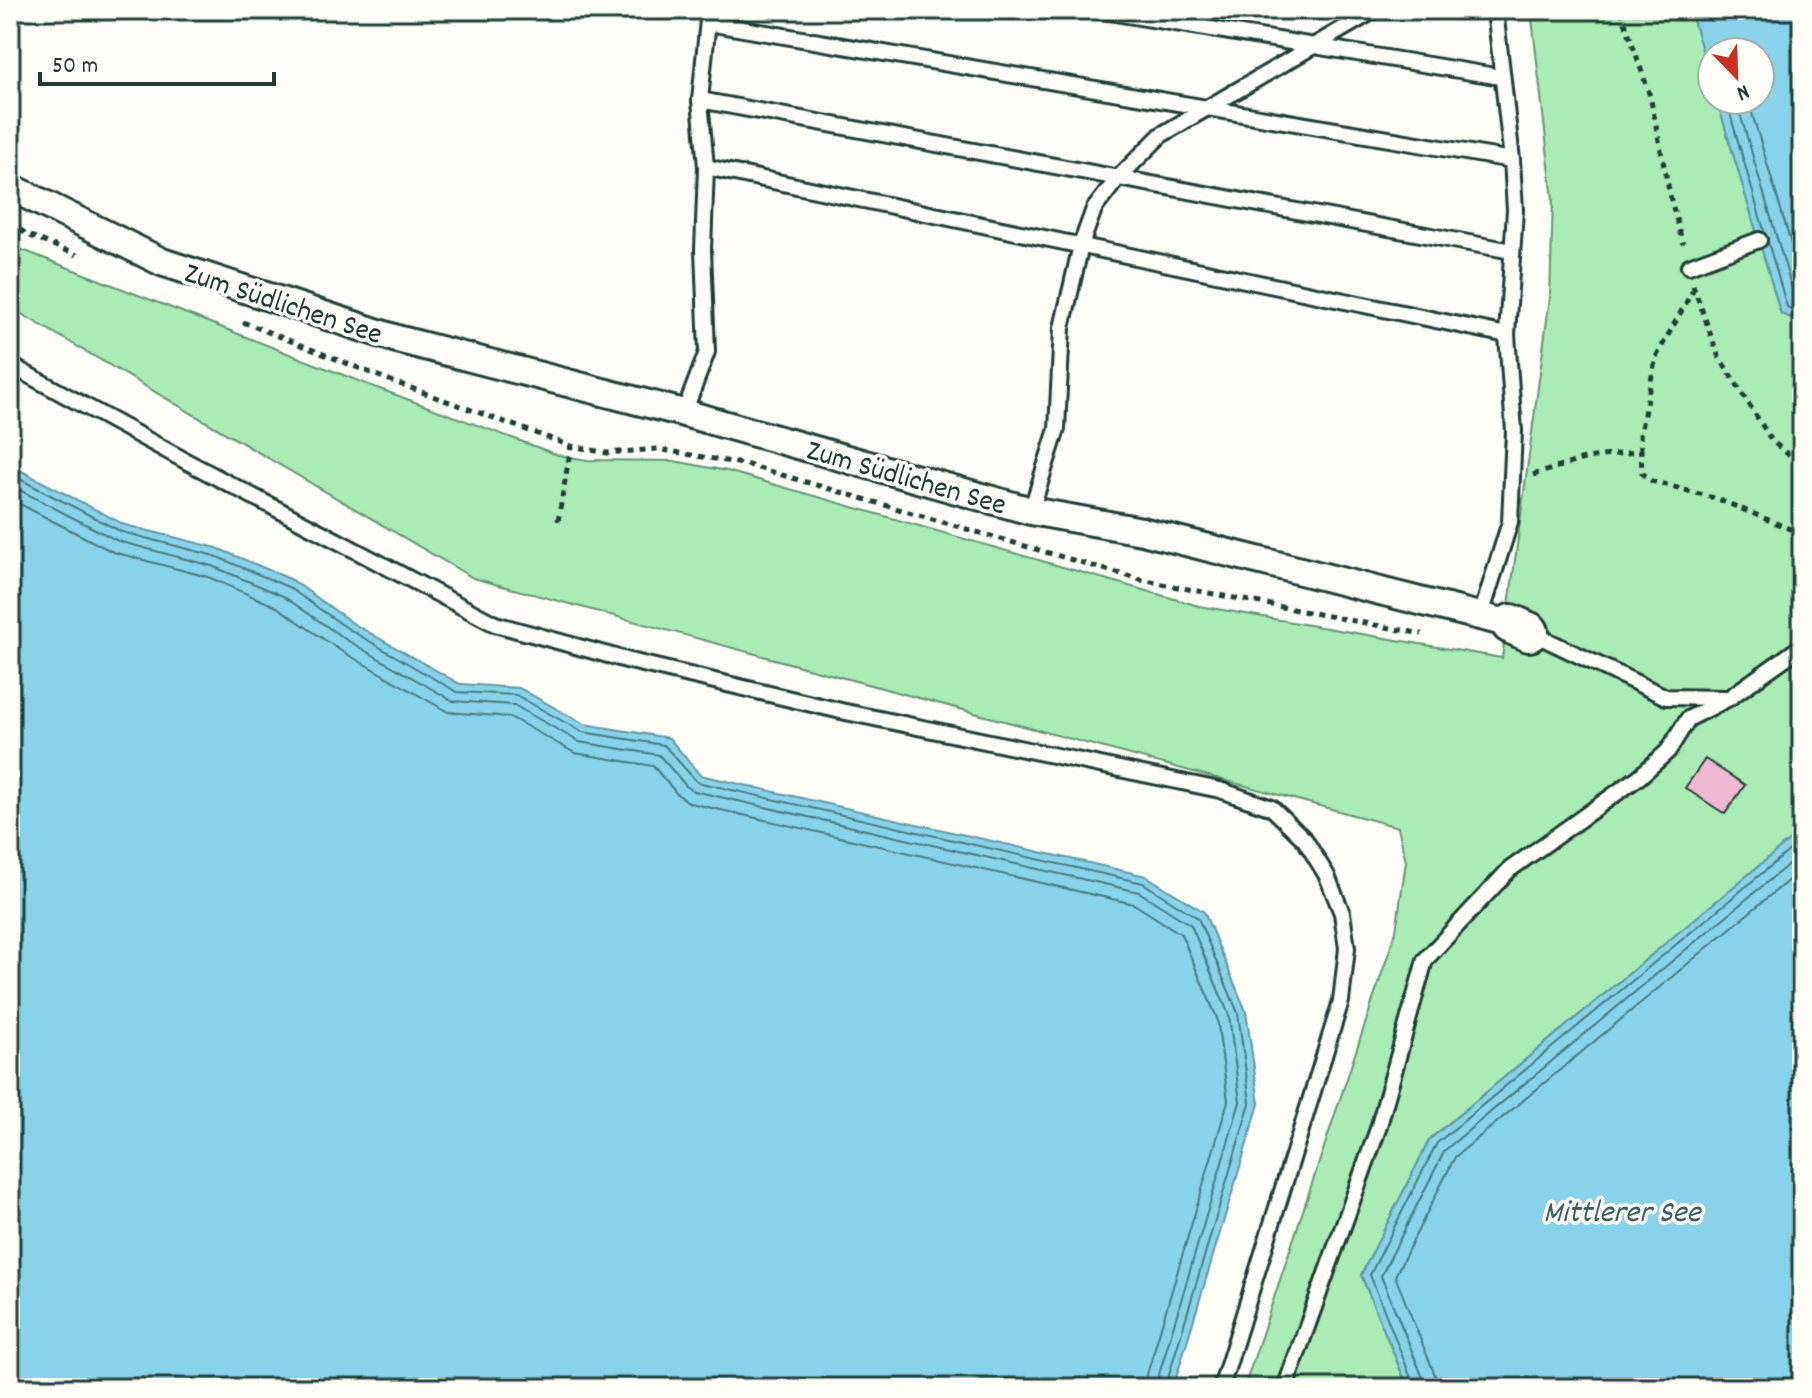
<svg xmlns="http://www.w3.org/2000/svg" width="1812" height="1398" font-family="Dekko,sans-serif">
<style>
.green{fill:#aaecb5;stroke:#649474;stroke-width:2}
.water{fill:#89d3ea;stroke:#5f97a1;stroke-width:2}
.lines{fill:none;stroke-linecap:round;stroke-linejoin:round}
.shore{stroke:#49797d;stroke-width:2}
.building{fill:#efb9d2;stroke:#1f3d34;stroke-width:2}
.lane-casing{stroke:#1f3d34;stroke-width:20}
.street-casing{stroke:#1f3d34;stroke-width:32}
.secondary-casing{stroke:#1f3d34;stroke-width:44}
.path{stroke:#1f3d34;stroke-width:5;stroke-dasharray:6 6;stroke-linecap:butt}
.lane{stroke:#fdfcf7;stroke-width:14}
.street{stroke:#fdfcf7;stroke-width:26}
.secondary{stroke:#fdfcf7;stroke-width:38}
.labels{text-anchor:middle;stroke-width:7;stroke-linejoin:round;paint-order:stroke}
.street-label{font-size:30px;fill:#1f3d34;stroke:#fdfcf7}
.water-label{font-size:32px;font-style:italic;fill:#3a6262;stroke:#fdfcf7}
</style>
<rect width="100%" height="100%" fill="#fdfcf7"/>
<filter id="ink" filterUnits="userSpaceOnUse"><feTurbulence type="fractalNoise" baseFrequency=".0125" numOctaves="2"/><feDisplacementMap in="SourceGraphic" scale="16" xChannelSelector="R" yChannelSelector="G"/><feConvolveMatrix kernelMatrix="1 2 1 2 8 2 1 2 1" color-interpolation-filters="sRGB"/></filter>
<g filter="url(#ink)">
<polygon class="green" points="1531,10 1690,10 1712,83 1712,100 1717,100 1781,314 1802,322 1802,830 1430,1139 1361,1275 1408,1388 1244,1388 1396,931 1406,861 1398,827 473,578 10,307 10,245 369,385 558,455 587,460 674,461 727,471 1199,606 1502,658 1550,297 1553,200"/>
<g class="water">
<polygon points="1690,10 1802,10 1802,322 1781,314 1717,100 1760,100 1760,52 1712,52 1712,83"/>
<polygon points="10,465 125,525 217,548 292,580 354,624 460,684 519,688 584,724 669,738 700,775 1146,876 1204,912 1246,1011 1259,1104 1173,1388 10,1388"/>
<polygon points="1802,830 1802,1388 1408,1388 1361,1275 1430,1139"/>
</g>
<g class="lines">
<g class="shore">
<polyline points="1726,100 1765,234"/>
<polyline points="1736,100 1795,299 1802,303"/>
<polyline points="1748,100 1802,280"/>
<polyline points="1768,242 1787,307 1802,314"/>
<polyline points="10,474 122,532 215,556 288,587 350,630 457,692 516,695 582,732 664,745 697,782 1143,883 1198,918 1238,1013 1250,1103 1165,1388"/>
<polyline points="10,485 118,541 212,566 283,596 345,639 453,701 514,705 579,742 659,755 686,786 694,791 1139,892 1191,925 1229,1015 1240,1102 1155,1388"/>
<polyline points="10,499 113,552 208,577 277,607 338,649 448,712 510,717 575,753 653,766 677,794 690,803 1134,904 1181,934 1217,1018 1228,1101 1143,1388"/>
<polyline points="1415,1388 1370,1275 1437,1143 1802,840"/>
<polyline points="1425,1388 1423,1378 1381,1276 1445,1150 1802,853"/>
<polyline points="1437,1388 1435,1375 1395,1276 1455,1157 1802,869"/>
</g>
</g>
<polygon class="building" points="1705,759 1745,785 1725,814 1685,788"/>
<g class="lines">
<g class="lane-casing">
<g id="lane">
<polyline points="1097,10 1501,77"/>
<polyline points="1495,10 1512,160 1515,210 1507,335"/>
<polyline points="708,23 1512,160"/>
<polyline points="700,100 1512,251"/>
<polyline points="706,167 1507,335 1514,431 1510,522 1481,615"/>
<polyline points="1689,266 1759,240"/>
<polyline points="10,365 184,460 495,624 630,661 841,711 1220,790 1272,808 1305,840 1327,876 1342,913 1347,948 1341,1001 1221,1388"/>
<polyline points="684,413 707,352 703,250 706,167 700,100 709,10"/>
<polyline points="1031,511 1057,429 1062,328 1081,245 1094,209 1118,178 1161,135 1375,10"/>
<polyline points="1532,633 1666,697 1725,698"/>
<polyline points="1285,1388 1378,1129 1425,960 1509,870 1639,777 1668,751 1688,719 1729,698 1802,646"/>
</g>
</g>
<g class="street-casing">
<polyline id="street" points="10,187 162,262 397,339 684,413 1031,511 1142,531 1511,624"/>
</g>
<g class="secondary-casing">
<polyline id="secondary" points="1511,624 1529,632"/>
</g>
<g class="path">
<polyline points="1621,10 1650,96 1671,200 1683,244"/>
<polyline points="10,223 28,235 77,255"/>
<polyline points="1693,285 1718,355 1772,441 1802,466"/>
<polyline points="243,322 386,379 571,446 607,453 658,449 748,465 1141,580 1422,634"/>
<polyline points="1641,451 1640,433 1656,357 1693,290"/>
<polyline points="1533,475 1587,458 1641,451 1642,473 1652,481 1718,499 1802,534"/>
<polyline points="558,521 571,446"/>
</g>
<use href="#lane" class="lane"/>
<use href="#street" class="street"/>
<use href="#secondary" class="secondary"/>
</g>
</g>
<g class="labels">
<g class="street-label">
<text transform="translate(284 302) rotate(18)" y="10">Zum Südlichen See</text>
<text transform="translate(907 476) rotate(16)" y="10">Zum Südlichen See</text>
</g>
<g class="water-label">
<text x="1622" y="1221">Mittlerer See</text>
</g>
</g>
<rect width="1812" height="1398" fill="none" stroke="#fdfcf7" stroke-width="40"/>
<rect x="20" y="20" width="1772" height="1358" fill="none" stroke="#1f3d34" stroke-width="3" filter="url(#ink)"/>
<g transform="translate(1736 76) rotate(157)"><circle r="38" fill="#fdfcf7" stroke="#a4b0a9" stroke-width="2"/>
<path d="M0-6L14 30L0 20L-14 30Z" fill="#c8321e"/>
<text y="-12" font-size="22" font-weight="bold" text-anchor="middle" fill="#1f3d34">N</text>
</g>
<path d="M40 72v12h234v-12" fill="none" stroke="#1f3d34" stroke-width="4"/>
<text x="52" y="72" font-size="24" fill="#1f3d34" stroke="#fdfcf7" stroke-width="6" paint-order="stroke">50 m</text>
</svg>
